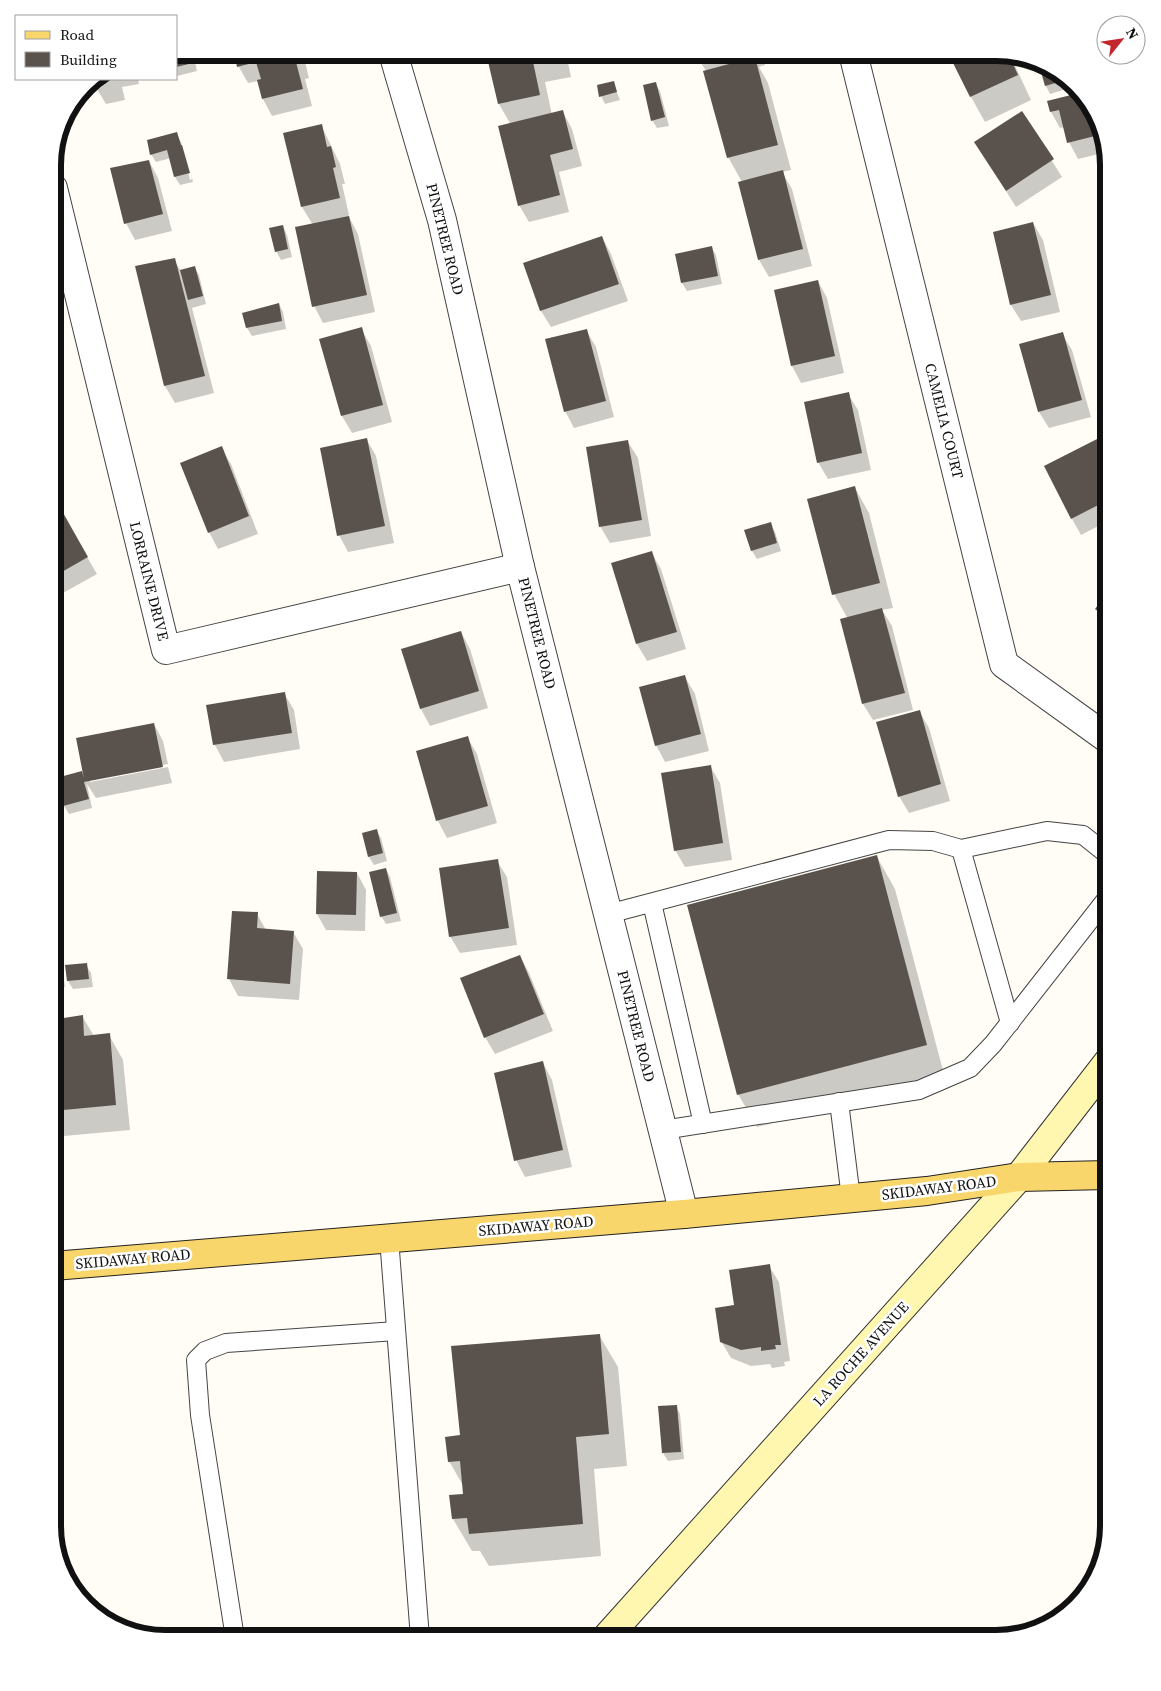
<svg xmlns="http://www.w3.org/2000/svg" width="1161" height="1691" font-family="'Source Serif 4',serif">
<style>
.shadow{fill:#0003}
.building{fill:#5a524d}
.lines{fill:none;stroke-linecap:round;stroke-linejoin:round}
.service-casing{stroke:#444;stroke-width:20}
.minor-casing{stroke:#444;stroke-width:30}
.secondary-casing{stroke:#333;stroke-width:30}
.primary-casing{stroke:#222;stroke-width:30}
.service{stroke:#fff;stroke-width:18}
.minor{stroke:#fff;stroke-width:28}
.secondary{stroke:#fff6b0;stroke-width:28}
.primary{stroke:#f9d66b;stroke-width:28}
.labels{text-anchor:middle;stroke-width:5;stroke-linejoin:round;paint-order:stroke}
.street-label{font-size:15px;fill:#111;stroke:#fff}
.rim{fill:none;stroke:#111;stroke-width:6}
</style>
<rect width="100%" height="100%" fill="#fffdf5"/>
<g class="shadow">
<polygon points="176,53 193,53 197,71 177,76"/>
<polygon points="235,53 303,53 309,78 305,79 312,106 272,116 263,99 258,81 248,83 239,67"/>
<polygon points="487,53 566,53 571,77 545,82 552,115 563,112 572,129 582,166 559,172 569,212 529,222 519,205 511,125 499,104"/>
<polygon points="695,53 761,53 765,65 759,67 768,83 791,170 782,172 792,189 812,266 769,277 759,260 739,183 742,182 728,157 706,71"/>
<polygon points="950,53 1003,53 1010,55 1031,100 985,122 971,97"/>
<polygon points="1052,69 1058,71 1073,87 1050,94 1046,86 1042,73"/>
<polygon points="96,79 138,79 139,84 122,87 125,100 106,104 92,81"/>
<polygon points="613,83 620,100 605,104 601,96"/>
<polygon points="655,83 660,91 669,126 657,128 652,120"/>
<polygon points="1080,94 1093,110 1103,153 1078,159 1069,142 1065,127 1060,128 1051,112"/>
<polygon points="1022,112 1062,177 1016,207 986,159"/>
<polygon points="321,125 340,164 345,184 342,184 349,215 348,215 358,234 375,312 323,323 314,306 313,225 302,207 284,134"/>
<polygon points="176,134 181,142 190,180 192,179 186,153 186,154 193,182 180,185 175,177 171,158 156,162 151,154"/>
<polygon points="149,161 158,178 172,231 135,240 126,223"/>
<polygon points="1033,223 1043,240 1060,312 1021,321 1011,305"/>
<polygon points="283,226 287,235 292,257 281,260 276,251"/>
<polygon points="602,237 611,254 628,301 551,327 541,311 525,264"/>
<polygon points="711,247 716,255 722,284 687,291 682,283 676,255"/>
<polygon points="174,260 181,271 194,267 199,275 206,304 192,308 214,393 175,403 165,386 136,267"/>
<polygon points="818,281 827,298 844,373 801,383 792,366"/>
<polygon points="279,304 283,312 286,329 252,336 247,328"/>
<polygon points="1108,308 1108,333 1101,310"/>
<polygon points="361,329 371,346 392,422 352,433 342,416 321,340"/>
<polygon points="586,330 596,347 614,417 574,428 565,411"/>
<polygon points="1062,334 1072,350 1091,417 1049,428 1039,412"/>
<polygon points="848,394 858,410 871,470 828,479 818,462"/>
<polygon points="1103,437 1108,448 1108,521 1081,535 1072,519"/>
<polygon points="367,440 376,456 394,543 348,552 339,535"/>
<polygon points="628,442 638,458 651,536 610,543 600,526"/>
<polygon points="221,448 231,464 258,534 218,549 209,532"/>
<polygon points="855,488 869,513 893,608 882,610 892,626 913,710 873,720 863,704 848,619 834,594"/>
<polygon points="53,498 97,574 63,593 53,575"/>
<polygon points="770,524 775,532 781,551 757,559 752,551 746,531"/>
<polygon points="651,552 661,569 686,649 647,661 637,644 612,564"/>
<polygon points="1108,593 1108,628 1097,609"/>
<polygon points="461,632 470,649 488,708 430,726 421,709 403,650"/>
<polygon points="685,677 695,694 709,751 665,762 656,745"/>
<polygon points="284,693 294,710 300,749 224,762 215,745 208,706"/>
<polygon points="919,711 929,728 950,801 909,813 899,796"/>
<polygon points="154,724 163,741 168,764 90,779 90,782 168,767 172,783 96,798 87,784 92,808 69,814 64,806 57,779 81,773 85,780"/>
<polygon points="467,737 477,754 497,823 447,838 438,821 417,752"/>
<polygon points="710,766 720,783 732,860 685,867 675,850"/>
<polygon points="376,830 381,838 387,861 374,865 369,857"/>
<polygon points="877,857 895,889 945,1078 757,1127 738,1094"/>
<polygon points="497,861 507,877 517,945 460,953 450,936"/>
<polygon points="386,869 390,877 401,921 386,924 381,916"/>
<polygon points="357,873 366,890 365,931 326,930 317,914"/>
<polygon points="234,912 257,914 266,930 293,932 303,949 299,1000 238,996 229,979"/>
<polygon points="520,956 529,973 553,1031 495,1054 485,1037"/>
<polygon points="53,964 58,964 63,972 65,987 53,989"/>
<polygon points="86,965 91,973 93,987 73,989 68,981"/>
<polygon points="82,1016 94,1036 109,1035 123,1060 130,1130 53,1137 53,1040 60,1039"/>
<polygon points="543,1063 552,1080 572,1167 525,1177 516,1160"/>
<polygon points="769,1266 779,1282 790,1361 784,1362 785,1366 772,1368 770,1364 751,1366 731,1358 721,1341 735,1307"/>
<polygon points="599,1335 618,1367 627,1466 594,1469 601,1556 489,1566 480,1551 472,1551 453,1519 464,1495 464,1487 449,1461 461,1436"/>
<polygon points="676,1406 680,1414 684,1459 668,1461 663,1453"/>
</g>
<g class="building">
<polygon points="176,53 191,53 193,63 176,67"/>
<polygon points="234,53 298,53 300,61 296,62 303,89 262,99 257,80 261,79 256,62 237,67"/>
<polygon points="486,53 550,53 532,57 540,95 498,104"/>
<polygon points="948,53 1003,53 1009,55 1018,75 970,97"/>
<polygon points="755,57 778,145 727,158 703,71"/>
<polygon points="1051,69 1058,71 1066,80 1045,86 1041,72"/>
<polygon points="614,81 617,92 599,97 597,85"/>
<polygon points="656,82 665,117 651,121 643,85"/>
<polygon points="1079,93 1086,101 1095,136 1067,143 1059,110 1050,112 1047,101"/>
<polygon points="563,110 573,149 550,155 560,195 518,206 498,126"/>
<polygon points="1022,111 1054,159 1006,191 974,142"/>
<polygon points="322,124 327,147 331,146 336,167 333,168 340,198 301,207 283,133"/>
<polygon points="177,132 181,145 182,145 190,173 174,177 167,150 150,155 147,140"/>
<polygon points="149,160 163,214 124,224 110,168"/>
<polygon points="783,170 803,249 758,260 738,182"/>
<polygon points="349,216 367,295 312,307 295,227"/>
<polygon points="1033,222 1051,295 1010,305 993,232"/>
<polygon points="283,225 288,249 275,252 269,228"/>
<polygon points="602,236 619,284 540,311 523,263"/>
<polygon points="712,246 718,276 681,283 675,254"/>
<polygon points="175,258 205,376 164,386 135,266"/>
<polygon points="195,266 203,296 188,300 180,270"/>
<polygon points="818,280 835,356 791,366 774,290"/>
<polygon points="279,303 282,321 246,328 242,313"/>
<polygon points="1108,306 1108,327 1104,328 1099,309"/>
<polygon points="362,327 383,405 341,416 319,339"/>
<polygon points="587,329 606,401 564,412 545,339"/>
<polygon points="1063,332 1082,400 1038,412 1019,344"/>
<polygon points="849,392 862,453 817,463 804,402"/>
<polygon points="1103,436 1108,446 1108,500 1071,519 1044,466"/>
<polygon points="367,438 385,526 337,536 320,448"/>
<polygon points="628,440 642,520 599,527 586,447"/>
<polygon points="222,446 249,516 208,533 180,463"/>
<polygon points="855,486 880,583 832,595 807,499"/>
<polygon points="53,495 88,557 53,577"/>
<polygon points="771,522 777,543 751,551 744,530"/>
<polygon points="652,551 677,632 636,644 611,563"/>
<polygon points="1108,591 1108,619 1095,609"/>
<polygon points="882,608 905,693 862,704 840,619"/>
<polygon points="461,631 479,691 420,709 401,649"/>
<polygon points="685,675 701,734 655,746 639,687"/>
<polygon points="285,692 292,733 213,745 206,705"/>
<polygon points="920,710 941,784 898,797 876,722"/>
<polygon points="154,723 163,767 84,782 89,799 63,806 56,778 82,771 84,779 76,738"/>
<polygon points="468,736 488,806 436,821 416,751"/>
<polygon points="711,765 723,843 674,851 661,773"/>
<polygon points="377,829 383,853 368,857 362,833"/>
<polygon points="877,855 927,1045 737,1095 687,905"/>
<polygon points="498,859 509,928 449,937 439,868"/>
<polygon points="386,868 397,913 380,917 369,872"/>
<polygon points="317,871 357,872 356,915 316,914"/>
<polygon points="232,911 258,912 257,928 294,931 290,984 227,979"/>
<polygon points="520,955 544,1014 484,1038 460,978"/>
<polygon points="59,962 61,979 53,980 53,963"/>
<polygon points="87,963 89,979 67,981 65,965"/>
<polygon points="83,1015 84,1036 110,1033 116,1105 53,1111 53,1039 58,1038 57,1019"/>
<polygon points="543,1061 563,1150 514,1161 494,1073"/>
<polygon points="770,1264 781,1345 775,1345 776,1349 761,1351 761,1347 741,1350 720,1342 715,1308 734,1305 729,1270"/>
<polygon points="600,1334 609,1434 576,1437 583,1524 469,1534 467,1518 452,1519 449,1495 463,1494 460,1461 448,1462 445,1437 460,1435 451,1346"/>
<polygon points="677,1405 681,1452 662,1453 658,1406"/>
</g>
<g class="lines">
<g class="service-casing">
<g id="service">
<polyline points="961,849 1010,1023"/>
<polyline points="652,903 703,1124"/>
<polyline points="608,914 889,840 933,841 961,849 1047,831 1083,835 1108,855"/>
<polyline points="839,1102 851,1198"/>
<polyline points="663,1130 919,1090 970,1068 993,1044 1108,897"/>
<polyline points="389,1238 420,1638"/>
<polyline points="235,1638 200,1415 196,1360 205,1351 226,1343 396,1331"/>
</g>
</g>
<g class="minor-casing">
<g id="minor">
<polyline points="393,53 442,220 520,567 684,1214"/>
<polyline points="853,53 1004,664 1108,739"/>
<polyline points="53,188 166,650 520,567"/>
</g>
</g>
<g class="secondary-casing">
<polyline id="secondary" points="606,1638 1019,1177 1108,1062"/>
</g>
<g class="primary-casing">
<polyline id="primary" points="53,1266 684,1214 927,1191 1019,1177 1108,1175"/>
</g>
<use href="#service" class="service"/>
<use href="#minor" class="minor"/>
<use href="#secondary" class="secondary"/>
<use href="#primary" class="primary"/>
</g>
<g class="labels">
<g class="street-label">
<text transform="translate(445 239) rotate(76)" y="5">PINETREE ROAD</text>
<text transform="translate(944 421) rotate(76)" y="5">CAMELIA COURT</text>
<text transform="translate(149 581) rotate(76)" y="5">LORRAINE DRIVE</text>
<text transform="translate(537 633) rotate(76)" y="5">PINETREE ROAD</text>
<text transform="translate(636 1026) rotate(76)" y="5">PINETREE ROAD</text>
<text transform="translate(939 1188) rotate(-7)" y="5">SKIDAWAY ROAD</text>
<text transform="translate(536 1226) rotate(-5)" y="5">SKIDAWAY ROAD</text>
<text transform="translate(133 1259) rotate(-5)" y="5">SKIDAWAY ROAD</text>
<text transform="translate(861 1354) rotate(-48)" y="5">LA ROCHE AVENUE</text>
</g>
</g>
<path d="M0 0H1161V1691H0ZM165 61H996A104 104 0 0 1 1100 165V1526A104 104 0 0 1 996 1630H165A104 104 0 0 1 61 1526V165A104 104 0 0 1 165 61Z" fill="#fff" fill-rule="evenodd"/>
<path class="rim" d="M165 61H996A104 104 0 0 1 1100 165V1526A104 104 0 0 1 996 1630H165A104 104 0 0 1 61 1526V165A104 104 0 0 1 165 61Z"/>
<rect x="15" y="15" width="162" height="65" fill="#ffffff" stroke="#a0a0a0"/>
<rect x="25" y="31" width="25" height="8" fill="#f9d66b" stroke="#a0a0a0"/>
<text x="60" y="40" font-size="15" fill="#111111">Road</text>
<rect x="25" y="52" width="25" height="15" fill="#5a524d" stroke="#a0a0a0"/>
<text x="60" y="65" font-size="15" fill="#111111">Building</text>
<g transform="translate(1121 40) rotate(60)"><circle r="24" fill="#ffffff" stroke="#a0a0a0"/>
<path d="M0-4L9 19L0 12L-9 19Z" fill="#c4262e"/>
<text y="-8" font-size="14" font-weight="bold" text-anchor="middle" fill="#111111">N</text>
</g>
</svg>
